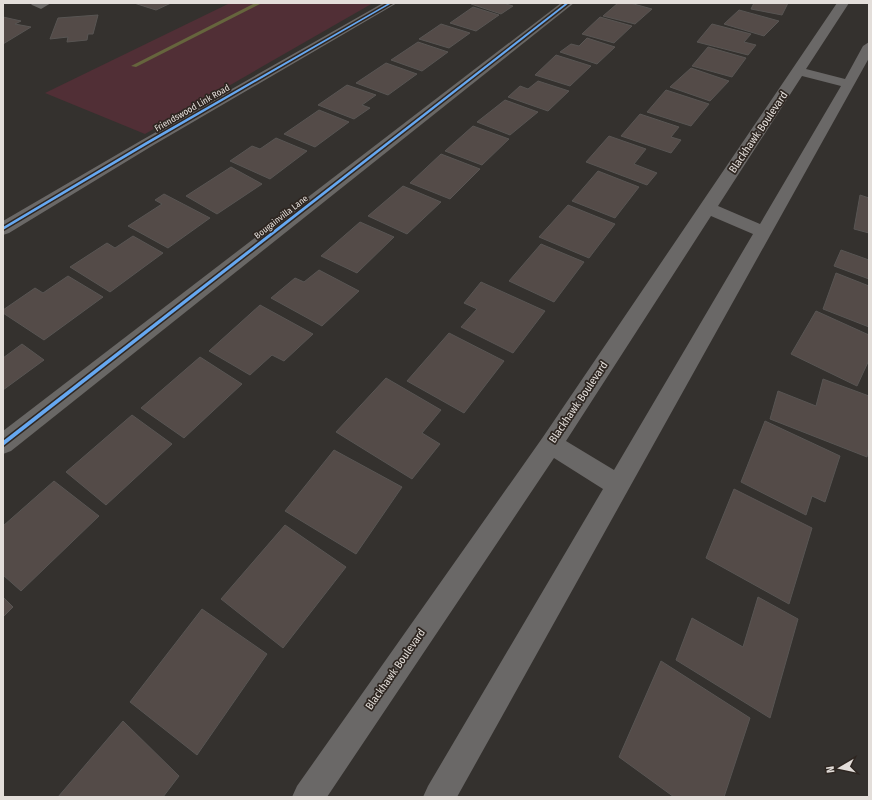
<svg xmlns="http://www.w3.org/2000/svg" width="872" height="800" font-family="'Fira Sans Condensed',sans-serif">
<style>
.green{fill:#512f36}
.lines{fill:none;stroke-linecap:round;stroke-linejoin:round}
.stream{fill:#66653d;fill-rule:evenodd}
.building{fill:#544b48;stroke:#585553}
.street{fill:#696765;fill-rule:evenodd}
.secondary{fill:#6a6867;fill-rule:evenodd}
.cycleway-casing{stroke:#2e2621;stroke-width:3}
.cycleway{fill:#66a8f1;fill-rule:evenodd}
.labels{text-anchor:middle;stroke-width:3.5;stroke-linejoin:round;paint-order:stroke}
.far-street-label{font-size:9px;fill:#e3deda;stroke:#2e2621}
.street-label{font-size:11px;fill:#e3deda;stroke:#2e2621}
</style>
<rect width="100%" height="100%" fill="#34312e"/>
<polygon class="green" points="230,3 373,3 145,134 45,93"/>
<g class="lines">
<polygon class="stream" points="255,3 262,3 136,67 131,66"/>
</g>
<g class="building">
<polygon points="134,3 171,3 156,10"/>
<polygon points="472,3 507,3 506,4 513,6 501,14 471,4"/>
<polygon points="618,3 630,3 652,9 635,24 603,16"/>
<polygon points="754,3 788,3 782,15 751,9"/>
<polygon points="473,7 499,15 476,31 450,23"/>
<polygon points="739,10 779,21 764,36 724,24"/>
<polygon points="98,15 93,34 88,34 87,40 67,42 68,37 50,39 58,18"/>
<polygon points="3,17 21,21 15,24 31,27 3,44"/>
<polygon points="600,17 632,26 614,43 582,34"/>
<polygon points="441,24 470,33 449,48 419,39"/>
<polygon points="712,24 751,34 744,42 756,45 748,55 697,42"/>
<polygon points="587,38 615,47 597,64 560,52 571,44 579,46"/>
<polygon points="418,42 448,52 422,71 391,60"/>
<polygon points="708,47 746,58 732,77 692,66"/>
<polygon points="556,55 591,66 570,86 535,75"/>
<polygon points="386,63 417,74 388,95 356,83"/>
<polygon points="691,68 729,81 710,101 670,87"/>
<polygon points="538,81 569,91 548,111 508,97 520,86 528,89"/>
<polygon points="347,85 376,95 362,105 370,108 354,119 318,105"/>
<polygon points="666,90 709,104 691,126 647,112"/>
<polygon points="505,100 538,112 510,135 477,122"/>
<polygon points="319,110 349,122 315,147 284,134"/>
<polygon points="640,114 679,127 671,137 681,140 671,153 621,136"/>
<polygon points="473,126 509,139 482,165 445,151"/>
<polygon points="609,136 646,149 634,164 657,173 647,185 586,162"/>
<polygon points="276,138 307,151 270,179 230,161 252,146 260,149"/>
<polygon points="441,154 480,169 450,199 410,183"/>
<polygon points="231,167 262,184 217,214 186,196"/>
<polygon points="598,171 639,187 615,218 572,201"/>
<polygon points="403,186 441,202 407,234 368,216"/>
<polygon points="164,194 210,218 168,248 128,226 162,204 155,200"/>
<polygon points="860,195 869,198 869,233 854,229"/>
<polygon points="568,205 615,224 589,258 539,237"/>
<polygon points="360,222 394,237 357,273 321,256"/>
<polygon points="133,236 163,253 110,292 70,267 107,243 115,248"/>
<polygon points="541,244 584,262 554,302 509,281"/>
<polygon points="841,250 869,260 869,279 834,266"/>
<polygon points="319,270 359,291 322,326 271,298 295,278 304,282"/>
<polygon points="836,273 869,286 869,327 823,309"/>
<polygon points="68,276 103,297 44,340 3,313 3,310 35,288 43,293"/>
<polygon points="481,282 545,311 513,353 461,327 477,309 464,303"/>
<polygon points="260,305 313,334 284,361 272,355 250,375 209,351"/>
<polygon points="816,311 869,335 869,360 857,386 791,354"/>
<polygon points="449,333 504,361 464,413 407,381"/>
<polygon points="22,344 44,360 3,390 3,358"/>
<polygon points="200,357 242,384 184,438 141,408"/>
<polygon points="386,378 441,410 422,433 440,444 412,479 336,432"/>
<polygon points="823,379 869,396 869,445 867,457 770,419 778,391 816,406"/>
<polygon points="132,415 172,444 106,505 66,472"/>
<polygon points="765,421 840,456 825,502 812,496 806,515 741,482"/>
<polygon points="334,450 402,487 356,554 285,511"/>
<polygon points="54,481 99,516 21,591 3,575 3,526"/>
<polygon points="734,489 812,528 789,604 706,558"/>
<polygon points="285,525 346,567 283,648 221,599"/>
<polygon points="3,597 13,607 3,617"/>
<polygon points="758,597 798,619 770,718 676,660 692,618 743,647"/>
<polygon points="202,609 267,654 197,755 130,702"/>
<polygon points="661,661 750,718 724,797 674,797 619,757"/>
<polygon points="123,721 179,776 163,797 58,797"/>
</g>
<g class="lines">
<g class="street">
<polygon points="30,3 51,3 41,9 32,5"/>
<polygon points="561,3 574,3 11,451 3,454 3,431"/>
</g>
<g class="secondary">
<polygon points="383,3 397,3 152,146 9,233 3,235 3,221 142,140"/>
<path d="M837,3H849L806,69L845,79L863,46L869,42V58L457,797H423L428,786L603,489L554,458L327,797H292L297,786L543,437ZM802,76L841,86L760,224L718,206ZM711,216L753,234L614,470L566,441Z"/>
</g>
<g class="cycleway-casing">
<g id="cycleway">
<polygon points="389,3 392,3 148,144 3,230 3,227 146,142"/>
<polygon points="566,3 569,3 3,446 3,441"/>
</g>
</g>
<use href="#cycleway" class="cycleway"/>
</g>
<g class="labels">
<g class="far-street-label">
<text transform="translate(192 108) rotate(-30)" y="3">Friendswood Link Road</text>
<text transform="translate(281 217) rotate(-38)" y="3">Bougainvilla Lane</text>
</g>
<g class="street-label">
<text transform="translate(758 132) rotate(-56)" y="4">Blackhawk Boulevard</text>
<text transform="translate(578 402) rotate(-56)" y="4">Blackhawk Boulevard</text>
<text transform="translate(395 669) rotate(-55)" y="4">Blackhawk Boulevard</text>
</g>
</g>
<rect width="872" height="800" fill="none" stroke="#e3deda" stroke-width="8"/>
<g transform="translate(840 768) rotate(261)" stroke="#2e2621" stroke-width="3" paint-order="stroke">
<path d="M0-3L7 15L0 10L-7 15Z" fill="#e3deda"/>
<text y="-6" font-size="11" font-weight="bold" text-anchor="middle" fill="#e3deda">N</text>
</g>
</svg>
